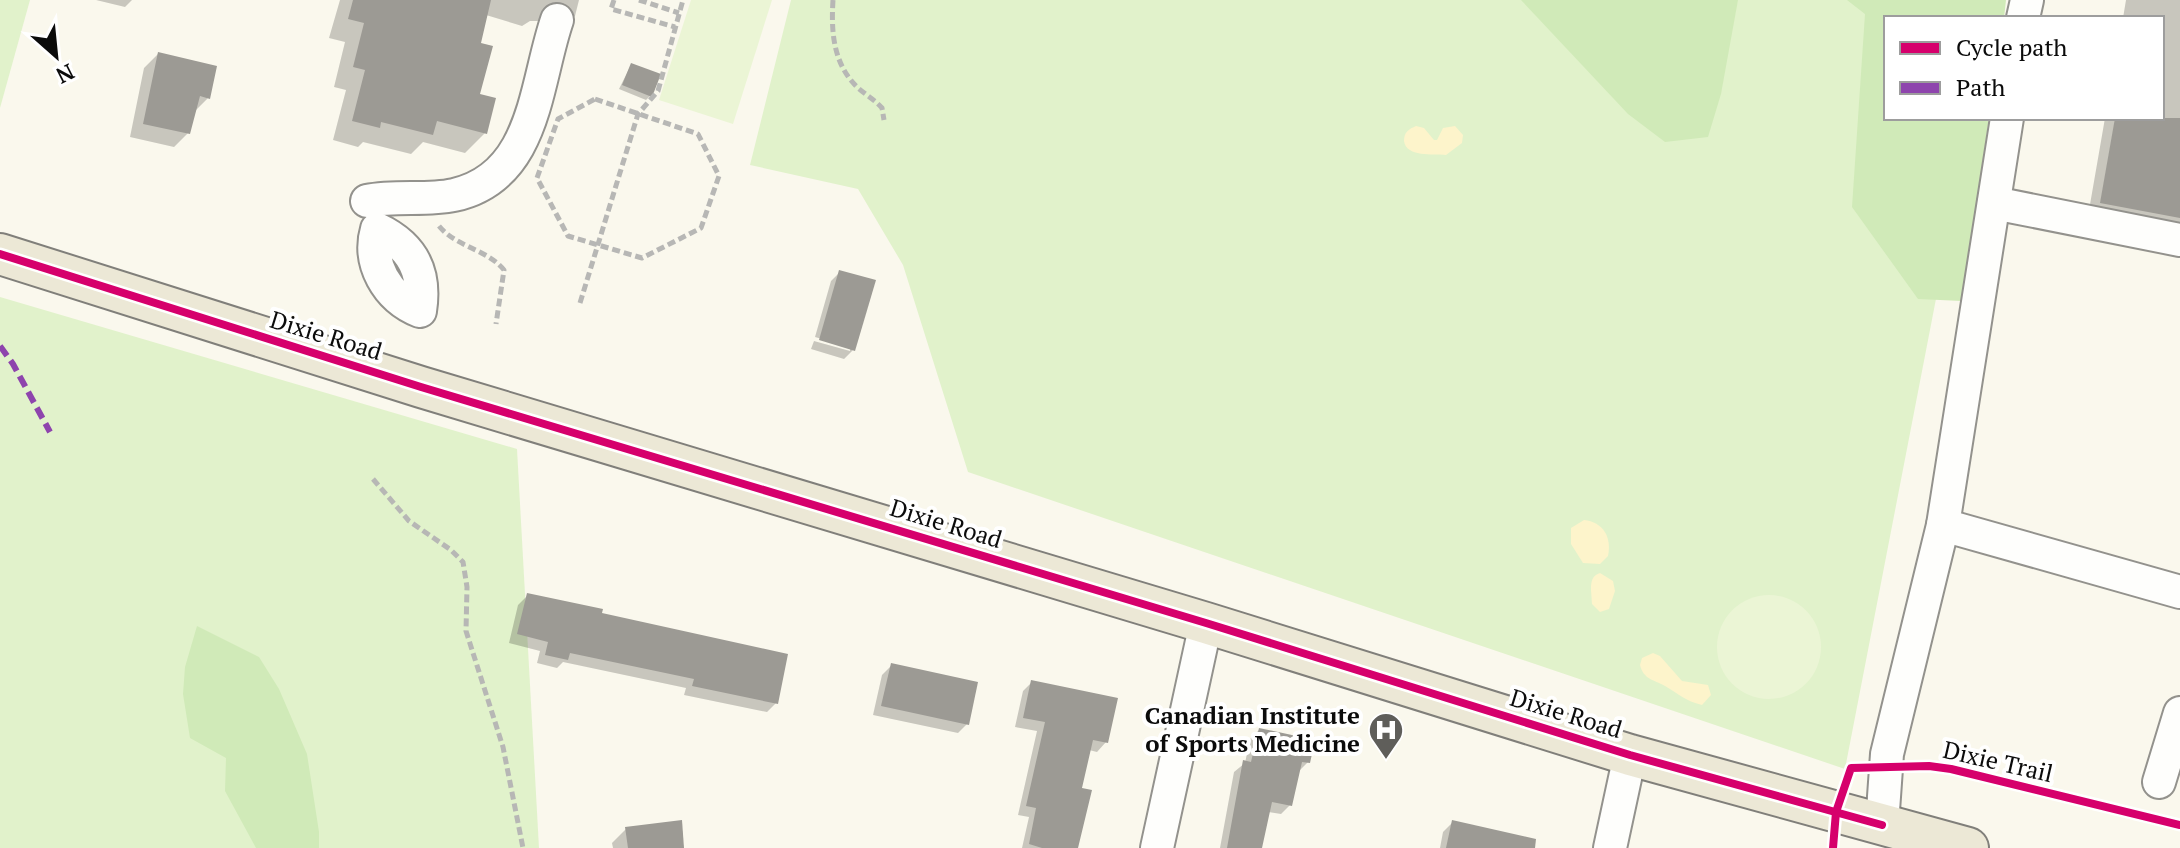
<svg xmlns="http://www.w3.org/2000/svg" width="2180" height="848" font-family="'PT Serif',serif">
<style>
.green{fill:#e1f2cb}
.forest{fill:#d0eab8}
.sand{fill:#fdf4cb}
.pitch{fill:#ebf5d5}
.shadow{fill:#0003}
.building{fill:#9c9a94}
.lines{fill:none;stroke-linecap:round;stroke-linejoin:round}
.minor-casing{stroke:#93928d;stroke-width:36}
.major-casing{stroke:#807f7a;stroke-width:44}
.path{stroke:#b7b7b5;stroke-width:5;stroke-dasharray:8 4;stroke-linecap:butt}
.minor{stroke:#fefefc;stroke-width:32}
.major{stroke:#ece8d6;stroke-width:40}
.quiet{stroke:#8e44ad;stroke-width:6;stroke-dasharray:12 6;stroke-linecap:butt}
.cycleway-casing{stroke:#fff;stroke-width:13}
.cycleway{stroke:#d6006c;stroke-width:8}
.labels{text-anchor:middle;stroke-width:8;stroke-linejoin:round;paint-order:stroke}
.street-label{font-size:24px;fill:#0b0b0b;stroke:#fff}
.poi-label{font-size:24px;font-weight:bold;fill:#0b0b0b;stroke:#fff;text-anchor:end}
</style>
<rect width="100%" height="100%" fill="#faf8ed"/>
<g class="green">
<polygon points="0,0 30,0 0,108"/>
<polygon points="791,0 1994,0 1886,18 1886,118 1971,118 1845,769 968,472 903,265 858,189 750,165"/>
<polygon points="0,297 517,449 539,848 0,848"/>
</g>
<g class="forest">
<polygon points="1521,0 1738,0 1721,94 1708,137 1665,142 1628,114"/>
<polygon points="1847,0 2006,0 2004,18 1886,18 1886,118 1989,118 1962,301 1918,299 1852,207 1865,14"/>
<polygon points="197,626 259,657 279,689 307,754 319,832 319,848 256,848 225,791 226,758 190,738 183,694 185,667"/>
</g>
<g class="sand">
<path d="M1416,126L1424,128L1434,140H1437L1443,128L1455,126L1463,135L1462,143L1446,155C1433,154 1406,157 1404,141C1404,132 1409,129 1416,126Z"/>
<path d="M1584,520C1603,522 1612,537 1608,556L1600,564L1583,563L1571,544V528Z"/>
<path d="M1600,573L1613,581L1615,591L1609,609L1600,612L1592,604C1592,592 1587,577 1600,573Z"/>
<path d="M1653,653L1660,656L1682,681L1708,685L1711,695L1702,705C1685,701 1679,694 1665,686C1653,679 1644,680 1640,665L1642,658Z"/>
</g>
<g class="pitch">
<polygon points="691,0 772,0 733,124 659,100"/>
<circle cx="1769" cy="647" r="52"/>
</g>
<g class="shadow">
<polygon points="96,0 132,0 125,7"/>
<polygon points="340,0 579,0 575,16 556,35 543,21 530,21 522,26 486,15 478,44 478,96 485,133 465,153 423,142 411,154 363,142 358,147 333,140 346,90 334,87 345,42 329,38"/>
<polygon points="2126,0 2180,0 2180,234 2088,216 2105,118 2162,118 2162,18 2123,18"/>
<polygon points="158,54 208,98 194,112 188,133 174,147 130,137 144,68"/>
<polygon points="631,65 650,96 646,100 619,89"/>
<polygon points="840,272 853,350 844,359 811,349 814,341 850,351 850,347 815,337 831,281"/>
<polygon points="527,596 599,615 776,703 767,712 684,695 686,688 563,662 557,668 537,663 540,651 509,643 518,605"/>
<polygon points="891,666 967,724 958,733 873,715 882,675"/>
<polygon points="1032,682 1106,742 1097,752 1089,750 1080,790 1076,848 1022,848 1029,817 1018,815 1037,731 1015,727 1023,691"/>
<polygon points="1259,730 1308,762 1298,772 1290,805 1281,814 1268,812 1260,848 1220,848 1234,772 1245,763 1250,739"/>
<polygon points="1452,823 1533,848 1440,848 1443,832"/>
<polygon points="626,829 682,848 613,848 612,843"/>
</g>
<g class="building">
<polygon points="353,0 491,0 481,43 493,46 480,94 496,98 487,134 437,121 433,135 381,122 380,128 352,121 365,70 353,67 364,23 348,19"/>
<polygon points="158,52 217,66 210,99 200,96 190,134 143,124"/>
<polygon points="631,63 661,74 652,97 622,85"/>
<polygon points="2115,118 2180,118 2180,218 2100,203"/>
<polygon points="839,270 876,280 855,351 819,340"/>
<polygon points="527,593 603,609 602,613 788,654 778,704 692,686 694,679 570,653 568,660 545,655 548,642 517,634"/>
<polygon points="891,663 978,682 969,725 881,706"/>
<polygon points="1031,680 1118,698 1108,743 1093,740 1082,788 1092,790 1078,848 1042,848 1029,844 1036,808 1026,806 1045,722 1023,718"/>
<polygon points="1259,728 1315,740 1310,763 1302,762 1292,806 1272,802 1262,848 1227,848 1243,760 1251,762"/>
<polygon points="682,820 684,848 628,848 625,827"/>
<polygon points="1452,820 1536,839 1535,848 1446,848"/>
</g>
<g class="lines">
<g class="minor-casing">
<g id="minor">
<polyline points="2023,18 2027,0"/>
<path d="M367,201C396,195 427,201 454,195C536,177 535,84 557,20"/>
<polyline points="1994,203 2180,240"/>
<path d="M377,229C413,246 426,273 420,311C387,298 367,263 377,229Z"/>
<polyline points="1943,525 2180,592"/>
<polyline points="2159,782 2180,713"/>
<polyline points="1882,825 1887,754 1943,525 2007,118"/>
<polyline points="1157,848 1206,623"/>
<polyline points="1610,848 1630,755"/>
</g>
</g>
<g class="major-casing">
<polyline id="major" points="0,254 421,387 1206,623 1630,755 1968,848"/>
</g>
<g class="path">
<polyline points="614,0 611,9 675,27"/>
<polyline points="639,0 679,13"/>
<path d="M833,0C831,32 833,64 858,88C866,95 875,100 882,108L884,120"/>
<polygon points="595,99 698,134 719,176 701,228 642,258 568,236 537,178 558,119"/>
<path d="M439,226C456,247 487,249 504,270L496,324"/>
<polyline points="580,303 638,114 658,91 683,0"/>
<polyline points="373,479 409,521 451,550 463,562 467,587 466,631 503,747 523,848"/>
</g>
<use href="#minor" class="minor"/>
<use href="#major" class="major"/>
<polyline class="quiet" points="0,346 13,364 50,432"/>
<g class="cycleway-casing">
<g id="cycleway">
<polyline points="0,254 421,387 1206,623 1630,755 1882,825"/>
<polyline points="1833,848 1836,812 1851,768 1929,766 1951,769 2180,825"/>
</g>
</g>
<use href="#cycleway" class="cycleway"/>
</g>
<defs>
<g id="hospital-pin" transform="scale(1.8)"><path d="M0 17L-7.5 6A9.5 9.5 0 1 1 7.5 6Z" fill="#5f5e5a" stroke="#fff"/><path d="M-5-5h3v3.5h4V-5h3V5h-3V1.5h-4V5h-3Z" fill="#fff"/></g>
</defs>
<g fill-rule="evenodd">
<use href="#hospital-pin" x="1386" y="730"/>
</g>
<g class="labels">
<g class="street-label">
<text transform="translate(326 336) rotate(17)" y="8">Dixie Road</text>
<text transform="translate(946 524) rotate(17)" y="8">Dixie Road</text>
<text transform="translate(1566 714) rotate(17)" y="8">Dixie Road</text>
<text transform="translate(1998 762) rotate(13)" y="8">Dixie Trail</text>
</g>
<g class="poi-label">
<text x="1360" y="724">Canadian Institute<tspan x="1360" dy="28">of Sports Medicine</tspan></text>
</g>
</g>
<rect x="1884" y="16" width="280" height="104" fill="#ffffff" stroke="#9d9d9d" stroke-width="2"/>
<rect x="1900" y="42" width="40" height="12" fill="#d6006c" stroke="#9d9d9d" stroke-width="2"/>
<text x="1956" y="56" font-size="24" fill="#0b0b0b">Cycle path</text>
<rect x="1900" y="82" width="40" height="12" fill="#8e44ad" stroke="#9d9d9d" stroke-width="2"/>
<text x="1956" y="96" font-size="24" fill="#0b0b0b">Path</text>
<g transform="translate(56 56) rotate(153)" stroke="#ffffff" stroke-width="6" paint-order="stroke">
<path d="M0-6L14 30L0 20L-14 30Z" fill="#0b0b0b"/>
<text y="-12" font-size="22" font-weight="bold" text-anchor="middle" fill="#0b0b0b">N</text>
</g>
</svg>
